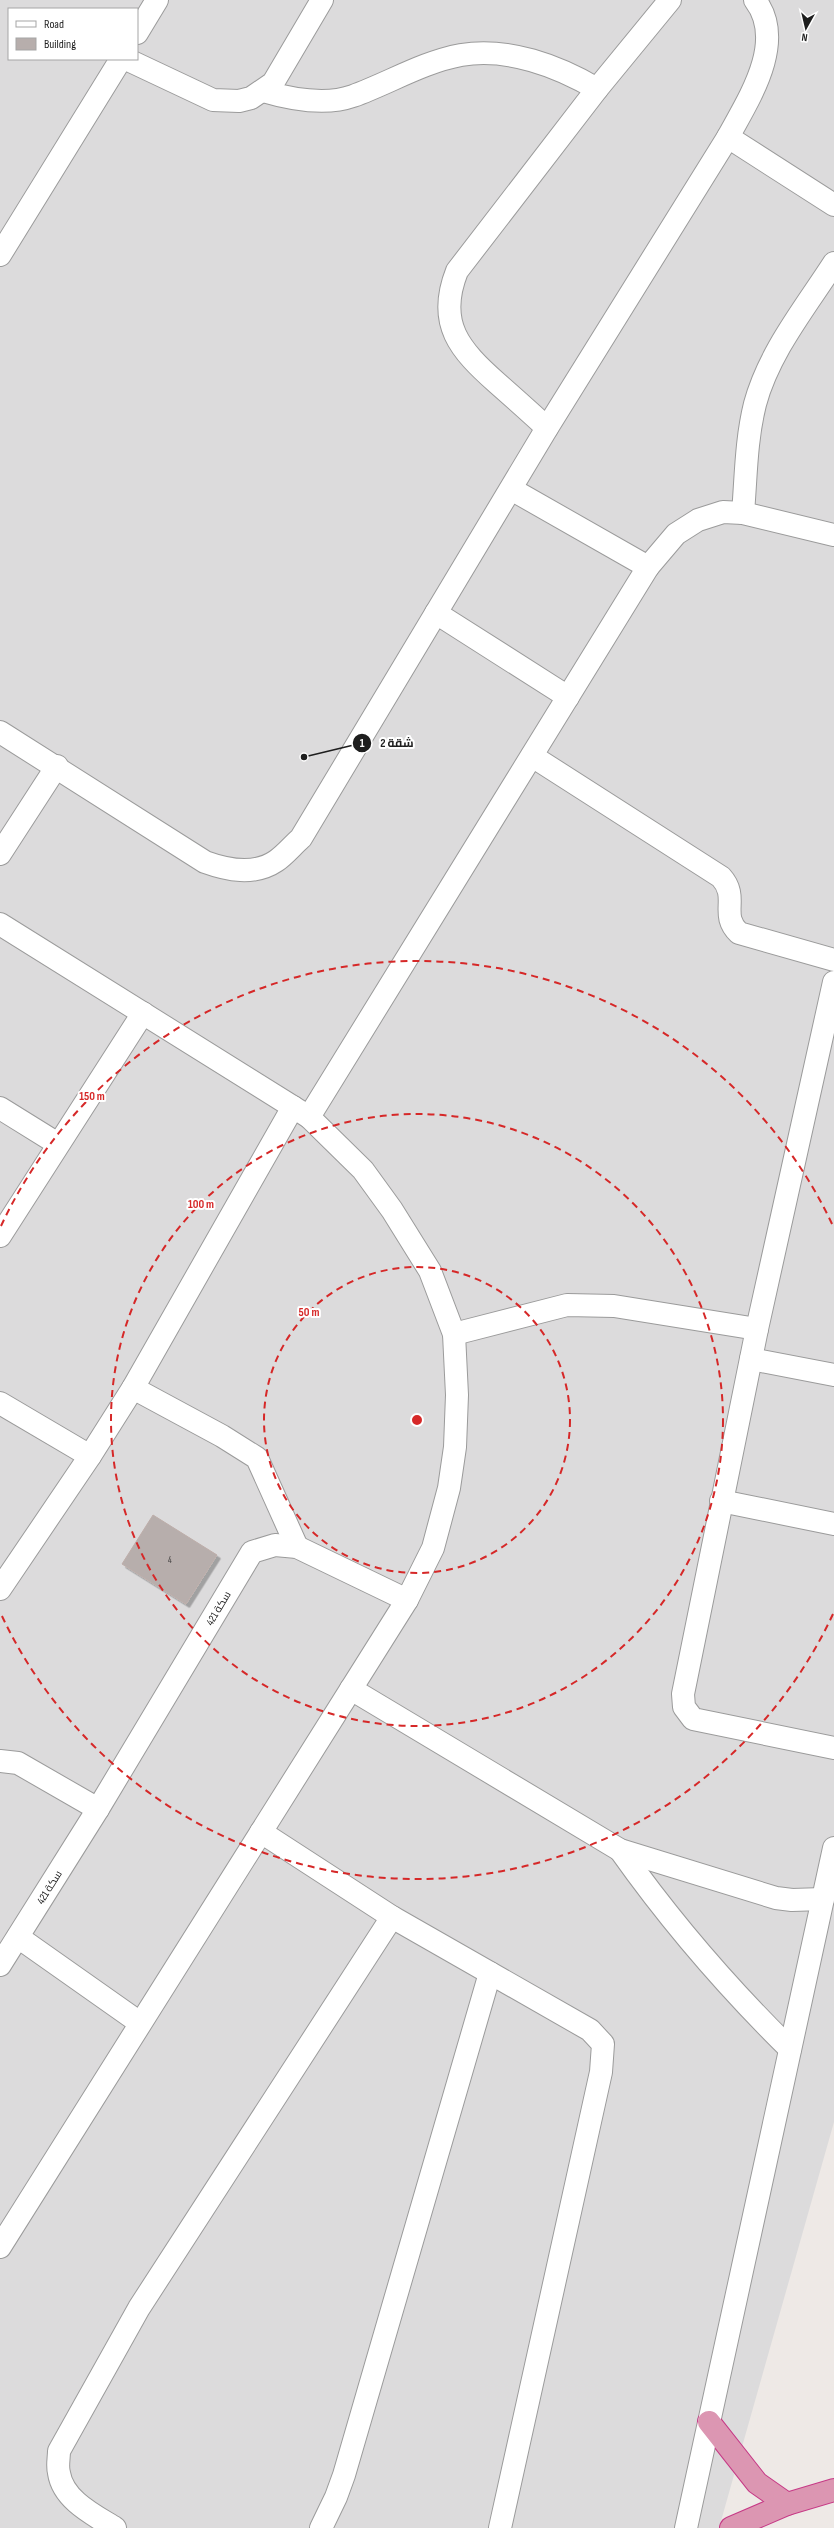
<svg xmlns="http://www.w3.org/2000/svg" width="834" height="2528" font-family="'Sofia Sans Condensed',Cairo,sans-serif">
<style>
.residential{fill:#dcdbdc;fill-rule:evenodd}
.building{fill:#b7aeac;stroke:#beaeaa;filter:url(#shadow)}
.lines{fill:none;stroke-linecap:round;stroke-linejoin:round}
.minor-casing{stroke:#9b9b9b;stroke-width:24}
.highway-casing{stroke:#c63986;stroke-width:24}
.minor{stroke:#fff;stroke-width:22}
.highway{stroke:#dc96b2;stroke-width:22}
.ring{fill:none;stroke:#d62828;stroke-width:2;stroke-dasharray:7 5}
.labels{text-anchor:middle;stroke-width:4;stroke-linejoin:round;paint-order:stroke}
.number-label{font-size:9px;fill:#444242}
.street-label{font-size:11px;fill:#1e1e1e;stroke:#fff}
.centre{fill:#d62828;stroke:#fff;stroke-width:2}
.ring-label{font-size:12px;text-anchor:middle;font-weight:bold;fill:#d62828;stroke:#fff;stroke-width:4;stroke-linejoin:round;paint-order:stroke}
.leader{fill:none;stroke:#1e1e1e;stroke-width:1.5}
.callout-dot{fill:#1e1e1e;stroke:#fff;stroke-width:1.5}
.mark-label{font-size:12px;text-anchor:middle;font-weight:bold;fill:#fff}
.callout-label{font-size:12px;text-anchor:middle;font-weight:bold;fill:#1e1e1e;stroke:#fff;stroke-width:4;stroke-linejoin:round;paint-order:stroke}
</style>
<defs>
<filter id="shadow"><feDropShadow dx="3.5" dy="3.5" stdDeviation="0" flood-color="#0004"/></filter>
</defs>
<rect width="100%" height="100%" fill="#eee9e6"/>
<path class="residential" d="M0,0H834V2122L719,2528H0ZM9,9H137V59H9Z"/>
<polygon class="building" points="153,1515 217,1555 186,1604 122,1564"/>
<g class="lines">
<g class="minor-casing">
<g id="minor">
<polyline points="137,33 157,0"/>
<polyline points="126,59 213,100 239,101 251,98 273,83 322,0"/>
<path d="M263,91C290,99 325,106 353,96C389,83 423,62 461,55C508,47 558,66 597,89"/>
<polyline points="728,137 834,205"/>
<polyline points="0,255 121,59"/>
<path d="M547,428C531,413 514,398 497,383C460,350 436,324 457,271L597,89L670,0"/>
<polyline points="511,489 648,567"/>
<path d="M743,513C746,477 746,440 755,404C769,352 805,308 834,263"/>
<polyline points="436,613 568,697"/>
<path d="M0,732L205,862C227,870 254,876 276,861C285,855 293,845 301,838L547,428L728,137C748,100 787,42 755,0"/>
<path d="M532,756L721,877C740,898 719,914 739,933L834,960"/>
<polyline points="0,854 57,766"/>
<polyline points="0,924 309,1117 363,1170 392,1210 430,1271 454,1334 457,1395 455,1447 449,1488 433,1548 407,1600 0,2247"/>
<polyline points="834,982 757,1329 683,1694 684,1707 693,1719 834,1748"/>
<polyline points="0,1108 58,1144"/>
<polyline points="309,1117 648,567 676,534 698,520 723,512 743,513 834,535"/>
<polyline points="0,1236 143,1013"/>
<polyline points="454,1334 567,1305 614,1306 757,1329"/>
<polyline points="751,1359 834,1375"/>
<polyline points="133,1388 222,1436 257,1458 297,1547"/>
<polyline points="0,1403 90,1456"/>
<polyline points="721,1501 834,1524"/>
<polyline points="0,1589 90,1456 133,1388 293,1107"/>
<polyline points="351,1689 620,1850 776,1898 792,1900 823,1899"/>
<polyline points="0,1761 18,1763 98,1809"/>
<polyline points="261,1832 392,1917 590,2030 603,2044 601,2072 500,2528"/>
<path d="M620,1850C671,1922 727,1987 790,2049"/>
<polyline points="18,1937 140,2023"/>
<polyline points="0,1965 98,1809 252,1552 275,1545 297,1547 407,1600"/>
<path d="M115,2528C94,2515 63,2500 59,2473C57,2466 59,2458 59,2451L139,2308L392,1917"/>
<polyline points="321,2528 336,2497 344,2475 490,1973"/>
<polyline points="686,2528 834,1848"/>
</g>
</g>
<g class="highway-casing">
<g id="highway">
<polyline points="709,2422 757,2483 787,2504"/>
<polyline points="731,2528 787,2504 834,2490"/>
</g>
</g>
<use href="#minor" class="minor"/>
<use href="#highway" class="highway"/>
</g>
<g class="ring">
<circle cx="417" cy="1420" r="153"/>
<circle cx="417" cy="1420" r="306"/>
<path d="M833 1614A459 459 0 0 1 1 1614M1 1226A459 459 0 0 1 833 1226"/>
</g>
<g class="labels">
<g class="number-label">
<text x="170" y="1563">4</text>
</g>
<g class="street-label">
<text transform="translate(218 1608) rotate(-59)" y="4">سكة 421</text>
<text transform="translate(49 1887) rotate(-58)" y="4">سكة 421</text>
</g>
</g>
<circle cx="417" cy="1420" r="6" class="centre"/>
<g class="ring-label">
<text x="92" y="1100">150 m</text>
<text x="201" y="1208">100 m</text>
<text x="309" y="1316">50 m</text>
</g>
<path class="leader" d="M304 757L362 743"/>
<g class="callout-dot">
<circle cx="304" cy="757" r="4"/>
<circle cx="362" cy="743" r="10"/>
</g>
<g class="mark-label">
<text x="362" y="747">1</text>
</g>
<g class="callout-label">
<text x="397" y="747">شقة 2</text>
</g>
<rect x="8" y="8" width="130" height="52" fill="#ffffff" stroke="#a5a5a5"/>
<rect x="16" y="21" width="20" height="6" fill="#ffffff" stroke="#a5a5a5"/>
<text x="44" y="28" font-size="12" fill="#1e1e1e">Road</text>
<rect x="16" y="38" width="20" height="12" fill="#b7aeac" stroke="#a5a5a5"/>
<text x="44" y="48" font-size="12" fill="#1e1e1e">Building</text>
<g transform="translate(806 28) rotate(188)" stroke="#ffffff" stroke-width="3" paint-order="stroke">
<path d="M0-3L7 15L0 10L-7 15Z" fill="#1e1e1e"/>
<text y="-6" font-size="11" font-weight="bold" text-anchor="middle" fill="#1e1e1e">N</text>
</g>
</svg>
